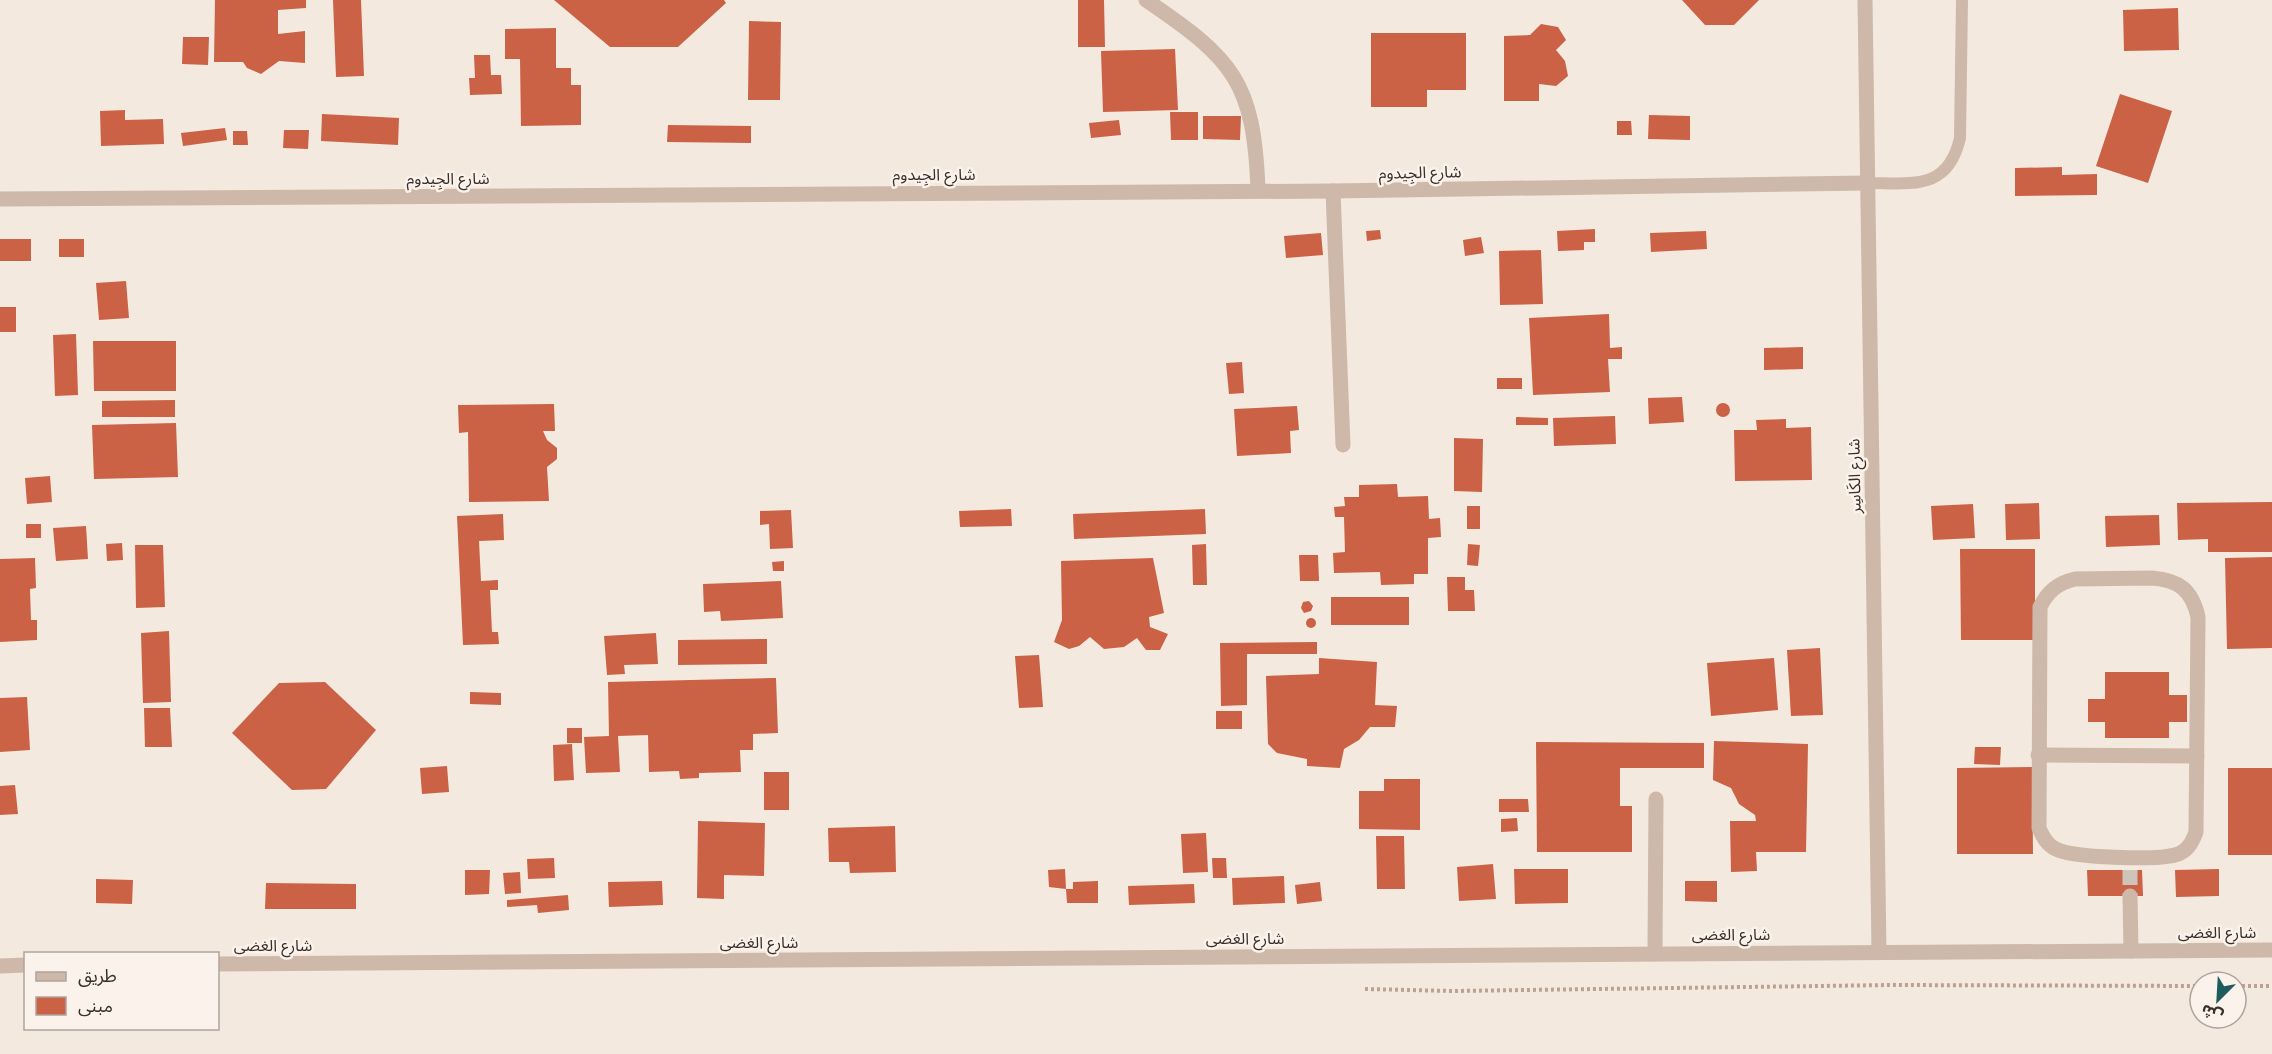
<svg xmlns="http://www.w3.org/2000/svg" width="2272" height="1054" font-family="Mulish,'Noto Sans Arabic',sans-serif">
<style>
.building{fill:#cb6145}
.lines{fill:none;stroke-linecap:round;stroke-linejoin:round}
.minor-tunnel{stroke:#cfc4ba;stroke-width:15;stroke-dasharray:15 8;stroke-linecap:butt}
.path{stroke:#b9a293;stroke-width:4;stroke-dasharray:3 3;stroke-linecap:butt}
.service{stroke:#cdb8a9;stroke-width:12}
.minor{stroke:#cdb8a9;stroke-width:15}
.labels{text-anchor:middle;stroke-width:5;stroke-linejoin:round;paint-order:stroke}
.street-label{font-size:16px;fill:#3a2e29;stroke:#fbf3eb}
</style>
<rect width="100%" height="100%" fill="#f4e9de"/>
<g class="building">
<polygon points="215,0 306,0 306,8 278,10 278,34 305,31 305,63 279,61 261,74 247,68 243,62 214,62"/>
<polygon points="333,0 361,0 364,76 336,77"/>
<polygon points="554,0 724,0 726,3 678,47 610,47"/>
<polygon points="1078,0 1104,0 1105,47 1078,47"/>
<polygon points="1682,0 1759,0 1734,25 1705,25"/>
<polygon points="2178,8 2179,50 2124,51 2123,10"/>
<polygon points="749,21 781,22 780,100 748,100"/>
<polygon points="1541,24 1558,27 1566,40 1556,50 1565,61 1568,76 1556,86 1539,84 1539,101 1504,101 1504,36 1530,35"/>
<polygon points="556,28 556,68 571,68 571,85 581,85 581,125 521,126 520,59 505,59 505,29"/>
<polygon points="1371,33 1466,33 1466,90 1427,90 1427,107 1371,107"/>
<polygon points="183,37 209,37 208,65 182,64"/>
<polygon points="1175,49 1178,110 1103,112 1101,51"/>
<polygon points="474,55 490,55 491,75 501,75 502,94 470,95 469,78 475,78"/>
<polygon points="2120,94 2172,111 2148,183 2096,166"/>
<polygon points="125,110 125,120 163,119 164,144 101,146 100,111"/>
<polygon points="1170,112 1198,112 1198,140 1171,140"/>
<polygon points="322,114 399,118 398,145 321,141"/>
<polygon points="1649,115 1690,116 1690,140 1648,139"/>
<polygon points="1203,116 1241,116 1240,140 1203,139"/>
<polygon points="1119,120 1121,135 1091,138 1089,123"/>
<polygon points="1617,121 1631,121 1632,135 1617,135"/>
<polygon points="668,125 751,126 751,143 667,142"/>
<polygon points="225,128 227,140 183,146 181,133"/>
<polygon points="284,130 309,130 308,149 283,148"/>
<polygon points="233,131 247,131 248,145 233,145"/>
<polygon points="2062,167 2062,175 2097,174 2097,195 2015,196 2015,168"/>
<polygon points="1595,229 1595,242 1584,242 1584,250 1558,251 1557,231"/>
<polygon points="1380,230 1381,239 1367,241 1366,231"/>
<polygon points="1706,231 1707,249 1651,252 1650,233"/>
<polygon points="1321,233 1323,255 1286,258 1284,236"/>
<polygon points="1481,237 1484,253 1465,256 1463,240"/>
<rect x="0" y="239" width="31" height="22"/>
<rect x="59" y="239" width="25" height="18"/>
<polygon points="1541,250 1543,304 1500,305 1499,251"/>
<polygon points="126,281 129,318 99,320 96,283"/>
<rect x="0" y="307" width="16" height="25"/>
<polygon points="1609,314 1610,348 1622,347 1622,359 1608,359 1610,392 1533,395 1529,318"/>
<polygon points="76,334 78,395 55,396 53,335"/>
<polygon points="93,341 176,341 176,391 94,391"/>
<polygon points="1803,347 1803,369 1764,370 1764,348"/>
<polygon points="1242,362 1244,393 1229,394 1226,363"/>
<rect x="1497" y="378" width="25" height="11"/>
<polygon points="1682,397 1684,422 1649,424 1648,398"/>
<polygon points="175,400 175,417 102,417 102,401"/>
<circle cx="1723" cy="410" r="7"/>
<polygon points="554,404 555,431 543,431 547,440 557,448 557,459 547,467 549,501 469,502 468,432 459,433 458,405"/>
<polygon points="1297,406 1299,430 1290,431 1291,453 1237,456 1234,409"/>
<polygon points="1615,416 1616,444 1554,446 1553,418"/>
<polygon points="1516,417 1548,418 1548,425 1516,425"/>
<polygon points="1786,419 1786,428 1811,427 1812,480 1735,481 1734,430 1757,430 1756,420"/>
<polygon points="176,423 178,477 94,479 92,425"/>
<polygon points="1454,438 1483,439 1482,492 1454,491"/>
<polygon points="50,476 52,502 27,504 25,478"/>
<polygon points="1397,484 1398,497 1428,496 1429,519 1440,518 1441,537 1428,538 1428,574 1414,574 1414,584 1381,585 1380,572 1334,573 1333,553 1345,552 1344,517 1335,517 1334,507 1345,506 1344,497 1359,497 1359,485"/>
<polygon points="2272,502 2272,552 2208,552 2208,539 2178,540 2177,503"/>
<polygon points="2039,503 2040,539 2006,540 2005,504"/>
<polygon points="1973,504 1975,538 1933,540 1931,506"/>
<rect x="1467" y="506" width="13" height="23"/>
<polygon points="1011,509 1012,526 960,527 959,511"/>
<polygon points="1205,509 1206,534 1074,539 1073,514"/>
<polygon points="791,510 793,548 770,549 769,524 760,525 760,511"/>
<polygon points="503,514 504,540 479,541 481,581 498,580 498,590 490,590 492,632 498,632 499,644 463,645 457,516"/>
<polygon points="2159,515 2160,545 2106,547 2105,516"/>
<rect x="26" y="524" width="15" height="14"/>
<polygon points="86,526 88,559 56,561 53,528"/>
<polygon points="122,543 123,560 107,561 106,544"/>
<polygon points="1206,544 1207,585 1193,585 1192,545"/>
<polygon points="1468,544 1480,545 1478,566 1467,565"/>
<polygon points="135,545 163,545 165,607 136,608"/>
<polygon points="1960,549 2035,549 2035,640 1961,640"/>
<polygon points="1299,555 1318,555 1319,581 1300,581"/>
<polygon points="2272,557 2272,648 2227,649 2225,558"/>
<polygon points="35,558 36,588 30,589 31,620 37,620 37,640 0,642 0,559"/>
<polygon points="1153,558 1164,613 1149,617 1150,627 1168,634 1160,650 1146,650 1137,638 1124,647 1104,649 1090,637 1079,646 1069,649 1054,642 1062,620 1061,561"/>
<polygon points="784,561 784,571 773,571 772,562"/>
<polygon points="1447,577 1465,577 1465,590 1474,590 1475,611 1448,611"/>
<polygon points="781,581 783,618 721,621 720,611 704,612 703,584"/>
<rect x="1331" y="597" width="78" height="28"/>
<polygon points="1309,601 1313,606 1311,611 1304,613 1301,608 1303,602"/>
<circle cx="1311" cy="623" r="5"/>
<polygon points="169,631 171,702 143,703 141,633"/>
<polygon points="656,633 658,664 624,665 625,674 607,675 604,636"/>
<polygon points="767,639 767,664 678,665 678,640"/>
<polygon points="1317,642 1317,654 1247,654 1247,705 1221,706 1220,643"/>
<polygon points="1820,648 1823,715 1791,716 1787,650"/>
<polygon points="1039,655 1043,707 1019,708 1015,656"/>
<polygon points="1319,658 1377,662 1375,705 1397,706 1395,727 1370,727 1359,740 1344,749 1340,768 1307,766 1307,759 1277,753 1268,744 1266,676 1319,674"/>
<polygon points="1774,658 1778,710 1711,716 1707,663"/>
<polygon points="2105,672 2169,672 2169,695 2187,695 2187,722 2169,722 2169,738 2105,738 2105,722 2088,722 2088,699 2105,699"/>
<polygon points="776,678 778,733 753,734 753,750 740,750 741,772 699,773 699,778 680,779 679,771 649,772 648,735 618,736 620,772 586,773 584,737 609,736 608,682"/>
<polygon points="325,682 376,730 326,789 292,790 232,733 279,683"/>
<polygon points="470,692 501,693 501,705 470,704"/>
<polygon points="27,697 30,750 0,752 0,698"/>
<polygon points="144,708 170,708 172,747 145,747"/>
<rect x="1216" y="711" width="26" height="18"/>
<rect x="567" y="728" width="15" height="15"/>
<polygon points="1714,741 1808,744 1806,852 1756,852 1757,871 1731,872 1730,821 1756,821 1755,815 1739,804 1731,788 1713,780"/>
<polygon points="1536,742 1704,743 1704,768 1620,768 1620,806 1632,806 1632,852 1537,852"/>
<polygon points="572,744 574,780 554,781 553,745"/>
<polygon points="1975,747 2001,747 2000,765 1974,764"/>
<polygon points="447,766 449,792 422,794 420,768"/>
<polygon points="2032,767 2033,854 1957,854 1957,768"/>
<rect x="2228" y="768" width="44" height="87"/>
<rect x="764" y="772" width="25" height="38"/>
<polygon points="1384,779 1420,779 1420,830 1359,829 1359,791 1384,791"/>
<polygon points="15,785 18,814 0,815 0,786"/>
<polygon points="1499,799 1528,799 1529,812 1499,812"/>
<polygon points="1517,818 1518,831 1501,832 1501,819"/>
<polygon points="698,821 765,823 764,876 724,875 724,899 697,898"/>
<polygon points="895,826 896,872 850,873 849,862 829,862 828,828"/>
<polygon points="1206,833 1208,872 1183,873 1181,834"/>
<polygon points="1376,836 1404,836 1405,889 1377,889"/>
<polygon points="554,858 555,878 528,879 527,859"/>
<polygon points="1212,858 1226,858 1227,878 1213,878"/>
<polygon points="1493,864 1496,899 1459,901 1457,867"/>
<polygon points="1065,869 1066,889 1049,887 1048,870"/>
<polygon points="1514,869 1568,869 1568,903 1515,904"/>
<polygon points="2219,869 2219,896 2176,897 2175,870"/>
<polygon points="465,870 490,870 489,894 465,895"/>
<polygon points="2087,870 2142,870 2143,896 2088,896"/>
<polygon points="520,872 521,893 505,894 503,873"/>
<polygon points="1284,876 1285,903 1233,905 1232,878"/>
<polygon points="96,879 133,880 132,904 96,903"/>
<polygon points="662,881 663,905 609,907 608,882"/>
<polygon points="1098,881 1098,903 1067,903 1066,889 1073,889 1073,882"/>
<polygon points="1685,881 1717,881 1717,902 1685,901"/>
<polygon points="1320,882 1322,901 1297,904 1295,885"/>
<polygon points="266,883 356,884 356,909 265,909"/>
<polygon points="1194,884 1195,903 1129,905 1128,886"/>
<polygon points="568,895 569,910 538,913 537,905 507,907 507,900"/>
</g>
<g class="lines">
<polyline class="minor-tunnel" points="2130,870 2130,896"/>
<g class="path">
<polyline points="2236,986 2272,986"/>
<polyline points="1365,989 1452,991 1892,985 2200,986"/>
</g>
<path class="service" d="M1868,183C1912,183 1948,191 1960,138L1962,0"/>
<g class="minor">
<path d="M1146,0C1233,59 1254,81 1258,190"/>
<polyline points="1865,0 1879,952"/>
<polyline points="1333,191 1343,445"/>
<polyline points="0,199 1333,191 1868,183"/>
<path d="M2152,578C2179,580 2192,590 2198,617L2196,832C2192,843 2187,852 2175,855C2157,860 2072,858 2056,849C2047,845 2043,837 2039,828L2040,607C2048,591 2058,583 2075,579Z"/>
<polyline points="2038,755 2197,756"/>
<polyline points="2130,896 2131,951"/>
<polyline points="1655,952 1656,799"/>
<polyline points="218,964 2272,950"/>
<polyline points="0,966 26,965"/>
</g>
</g>
<g class="labels">
<g class="street-label">
<text transform="translate(1420 172) rotate(-1)" y="6">شارع الجِيدوم</text>
<text x="934" y="180">شارع الجِيدوم</text>
<text x="448" y="184">شارع الجِيدوم</text>
<text transform="translate(1854 476) rotate(-91)" y="6">شارع الكَاسِر</text>
<text x="2217" y="938">شارع الغضى</text>
<text x="1731" y="940">شارع الغضى</text>
<text x="1245" y="944">شارع الغضى</text>
<text x="759" y="948">شارع الغضى</text>
<text x="273" y="951">شارع الغضى</text>
</g>
</g>
<rect x="24" y="952" width="195" height="78" fill="#fbf3eb" stroke="#aea49d" stroke-width="1.5"/>
<rect x="36" y="972" width="30" height="9" fill="#cdb8a9" stroke="#aea49d" stroke-width="1.5"/>
<text x="78" y="982" font-size="18" fill="#3a2e29">طريق</text>
<rect x="36" y="997" width="30" height="18" fill="#cb6145" stroke="#aea49d" stroke-width="1.5"/>
<text x="78" y="1012" font-size="18" fill="#3a2e29">مبنى</text>
<g transform="translate(2218 1000) rotate(204)"><circle r="28" fill="#fbf3eb" stroke="#aea49d" stroke-width="1.5"/>
<path d="M0-4.5L10 22L0 15L-10 22Z" fill="#1d5b5d"/>
<text y="-9" font-size="16" font-weight="bold" text-anchor="middle" fill="#3a2e29">ش</text>
</g>
</svg>
